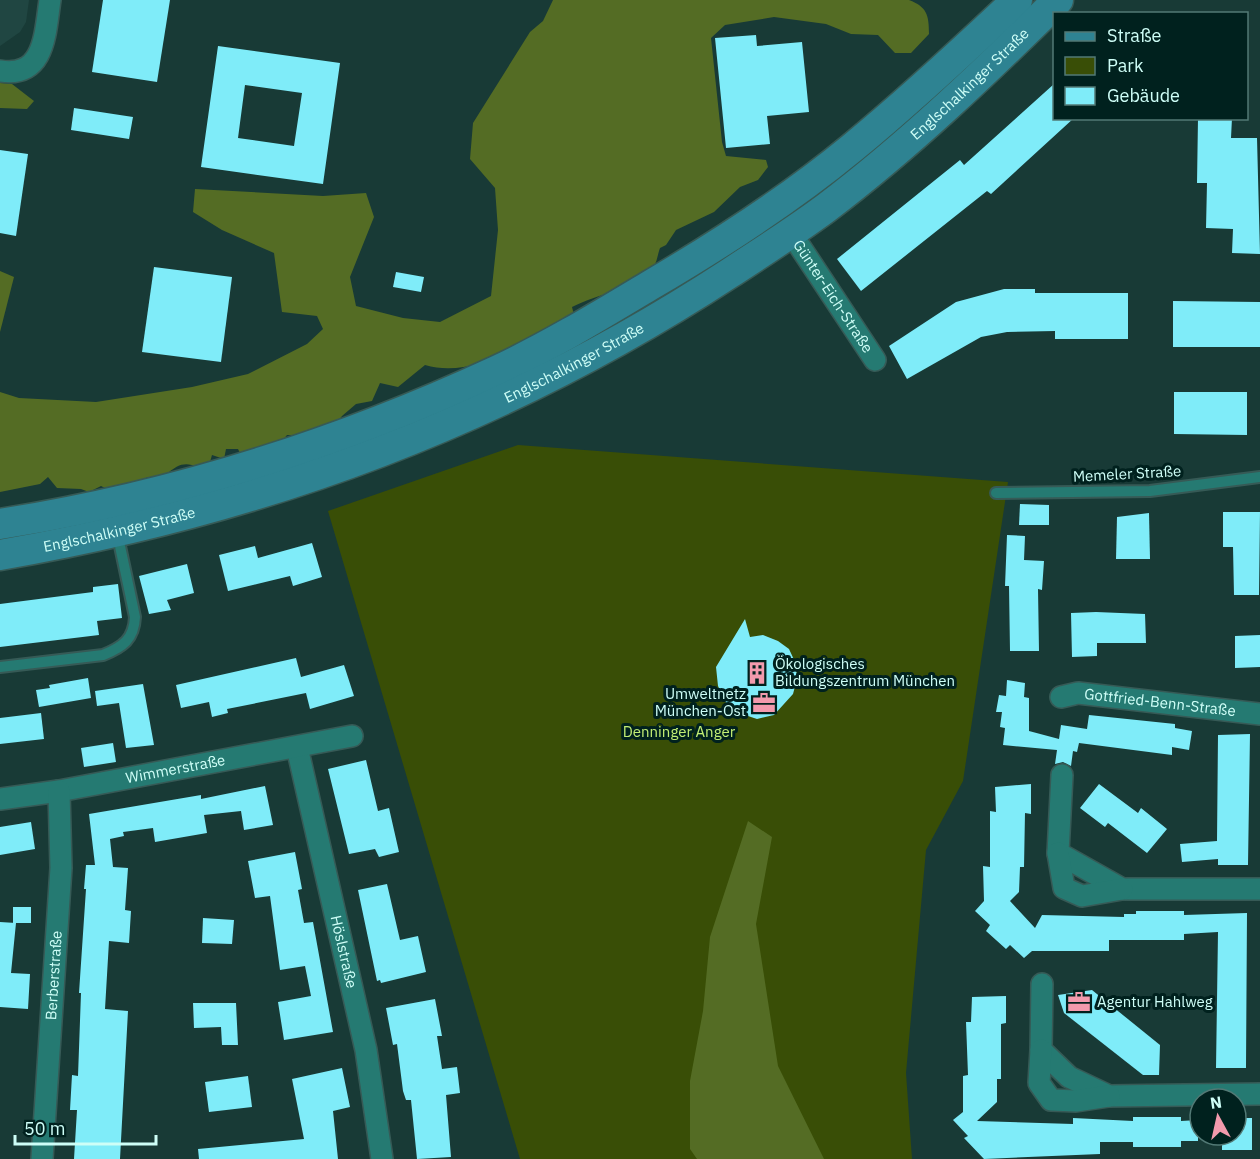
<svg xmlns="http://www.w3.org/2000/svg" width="1260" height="1159" font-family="'IBM Plex Sans',sans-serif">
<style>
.built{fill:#204642}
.green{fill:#394e06}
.forest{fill:#546c24}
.building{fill:#7fecf9;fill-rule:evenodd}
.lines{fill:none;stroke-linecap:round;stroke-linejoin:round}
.lane-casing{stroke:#365a56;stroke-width:14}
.street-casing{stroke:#365a56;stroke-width:24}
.secondary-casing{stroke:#365a56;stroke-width:33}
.lane{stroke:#257a72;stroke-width:10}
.street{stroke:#257a72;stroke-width:21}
.secondary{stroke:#2e8392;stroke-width:30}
.labels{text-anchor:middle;stroke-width:6;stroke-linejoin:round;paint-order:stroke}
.street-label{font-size:15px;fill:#cefef7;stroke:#00211e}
.poi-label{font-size:15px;fill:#cefef7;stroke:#00211e;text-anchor:start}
.park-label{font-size:15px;fill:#c2ee74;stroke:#00211e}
</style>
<rect width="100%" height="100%" fill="#183a36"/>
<polygon class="built" points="0,0 29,0 26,22 20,32 0,46"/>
<polygon class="green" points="518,445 1008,482 963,781 926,850 906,1073 912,1159 520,1159 328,511"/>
<g class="forest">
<path d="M553,0H909C927,7 929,15 929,34L911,53H895L878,35L851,34L826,24L774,17L725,25L711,38L722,142L726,156L766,160L768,167L758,180L740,187L714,212L676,230L666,245L660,248C658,253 657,262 654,266C637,289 597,294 572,307L574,315L545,332L536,333L531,343C497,357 462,376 425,365L398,387L380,383L372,401L356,404L342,416L332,430L309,436L287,435L279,445L242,457L238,449H226L224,459L212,455L210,462L198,467C174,457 171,478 151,481L148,477L144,479L145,484L111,491L101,486L89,492L81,489L57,488L48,477L40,484L0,492V392L19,398L96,402L192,387L248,374L307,344L323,329L317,316L282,312L274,253L222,230L193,212L195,189L323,196L366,193L374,217L350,277L356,306L403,318L440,322L491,296L498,230L495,188L470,159L473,123L530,32L543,21Z"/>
<polygon points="0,83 12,84 34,101 27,109 0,108"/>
<polygon points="0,271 14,277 0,332"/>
<polygon points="748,821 772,837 756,924 778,1066 824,1159 697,1159 690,1149 690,1081 703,1011 710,937"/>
</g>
<g class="building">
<polygon points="103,0 170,0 157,82 92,72"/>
<polygon points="756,35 757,46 802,42 809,112 767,116 770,144 726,148 715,38"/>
<path d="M218,46L340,63L323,184L201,167ZM245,85L302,93L294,146L238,138Z"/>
<polygon points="1054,84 1054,118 1074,118 991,194 987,191 861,291 837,259 960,160 964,165"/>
<polygon points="74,108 133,117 129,139 71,130"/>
<polygon points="1198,118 1232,118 1231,138 1257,138 1260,254 1232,253 1233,229 1206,228 1207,183 1197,183"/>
<polygon points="0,150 28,154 16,236 0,233"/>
<polygon points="154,267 232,277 221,362 142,352"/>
<polygon points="396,272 424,277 421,292 393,287"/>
<polygon points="1004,289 1035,289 1035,293 1128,293 1128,339 1055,339 1055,331 1007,332 981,337 907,379 889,346 956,302"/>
<polygon points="1173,301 1260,302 1260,347 1173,347"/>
<polygon points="1174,392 1247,392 1247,435 1174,434"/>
<polygon points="1020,504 1049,505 1049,525 1019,525"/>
<polygon points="1223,512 1260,512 1259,595 1234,595 1233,547 1223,547"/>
<polygon points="1149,513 1150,559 1116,559 1117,517"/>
<polygon points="1007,535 1025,536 1024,560 1044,561 1042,590 1038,589 1039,651 1010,651 1009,586 1005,586"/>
<polygon points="312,543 322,577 293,586 290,576 228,591 219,555 255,546 258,558"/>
<polygon points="187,564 194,593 167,600 171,610 149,614 139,576"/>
<polygon points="118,584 122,618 97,621 99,635 0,647 0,604 93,592 93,587"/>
<polygon points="1096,612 1145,614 1146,643 1097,643 1097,656 1072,657 1071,613"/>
<polygon points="745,619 750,637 763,635 778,641 789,649 796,664 797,679 793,694 774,715 757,719 742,714 727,705 718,686 716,667"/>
<polygon points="1260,635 1260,667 1235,668 1235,636"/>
<polygon points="296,658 301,677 344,665 354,696 310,709 306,693 227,709 228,713 212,717 209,702 181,708 176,685"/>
<polygon points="88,678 91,698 39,707 36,690 50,688 49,685"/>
<polygon points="1007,680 1025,683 1024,697 1029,698 1029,731 1059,739 1061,725 1087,729 1089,715 1175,724 1175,728 1192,731 1189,750 1172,747 1172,755 1079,743 1077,752 1073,751 1071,766 1063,762 1055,764 1057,750 1003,745 1005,728 1000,727 1002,712 996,712 999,695 1006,696"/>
<polygon points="143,684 154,745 126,748 119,703 97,706 95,691"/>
<polygon points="41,713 44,739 0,744 0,718"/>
<polygon points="1250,734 1248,865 1218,865 1218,859 1182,862 1180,844 1217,841 1218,735"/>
<polygon points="113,743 116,762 84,767 81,748"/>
<polygon points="366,760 378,811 389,808 399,852 379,857 375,849 349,854 328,769"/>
<polygon points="1031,784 1031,814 1025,813 1024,867 1020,867 1019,892 1010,901 1035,928 1042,915 1124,917 1124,914 1136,914 1136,911 1184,911 1184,915 1247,913 1246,1068 1216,1068 1218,932 1184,934 1184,940 1109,940 1109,951 1032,951 1024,958 1010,945 1006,949 986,931 990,925 975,911 984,901 983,866 990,867 990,811 996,812 995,787"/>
<polygon points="1099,784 1138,813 1141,808 1167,829 1147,853 1108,823 1105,827 1080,808"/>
<polygon points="265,786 273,825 244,830 241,811 204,815 207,833 155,842 153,828 123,832 124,836 110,839 113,867 128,868 125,910 131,911 129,943 109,941 105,1009 128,1011 120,1159 74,1159 77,1110 70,1110 72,1075 78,1076 81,993 79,993 86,889 84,889 86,865 95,865 89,814 201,795 201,799"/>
<polygon points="31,822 35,849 0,855 0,827"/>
<polygon points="295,852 302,889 298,890 304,923 313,922 333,1032 284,1040 278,1002 311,996 305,966 280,970 270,896 255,898 248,861"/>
<polygon points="387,884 400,940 418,936 426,972 381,983 380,980 377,981 358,890"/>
<rect x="13" y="907" width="18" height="16"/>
<polygon points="203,918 234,920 232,944 202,943"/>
<polygon points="0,922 16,923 11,973 30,974 28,1009 0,1007"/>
<polygon points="1092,990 1160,1045 1159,1075 1143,1075 1064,1013 1058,995"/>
<polygon points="1006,996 1006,1023 1001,1024 1001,1079 997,1079 997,1102 977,1121 1073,1124 1073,1118 1133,1121 1133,1117 1181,1117 1181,1121 1198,1120 1198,1141 1181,1141 1181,1147 1133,1147 1133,1142 1100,1142 1100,1154 984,1159 964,1138 968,1136 953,1120 963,1112 963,1076 968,1075 966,1022 971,1022 972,997"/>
<polygon points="435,999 442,1036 437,1036 442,1069 457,1067 460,1093 446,1095 451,1157 417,1159 411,1100 406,1100 403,1091 397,1044 393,1045 386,1008"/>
<polygon points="193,1003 236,1003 238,1045 222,1045 221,1027 194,1028"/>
<polygon points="342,1068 350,1107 333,1111 338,1159 199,1159 198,1149 304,1139 292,1079"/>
<polygon points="248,1076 252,1107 209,1112 205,1082"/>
<polygon points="1236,1118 1252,1118 1252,1150 1222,1150 1222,1135 1236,1135"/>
</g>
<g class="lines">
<g class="lane-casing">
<g id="lane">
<polyline points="996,493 1150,491 1260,477"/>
<path d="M0,667L103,655C123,647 134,639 135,617L117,532"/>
</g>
</g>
<g class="street-casing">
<g id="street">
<path d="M0,71C45,78 45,34 50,0"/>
<path id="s1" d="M791,233L875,360"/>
<path id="s2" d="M1061,697L1078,693L1260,714"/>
<path id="s3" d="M297,747L366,1050L382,1159"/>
<polyline points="1062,775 1058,853 1122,889 1260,889"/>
<path id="s4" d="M0,799L59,791L352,736"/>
<polyline points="1058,853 1064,888 1082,896 1122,889"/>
<polyline points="1042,984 1041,1050 1069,1077 1109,1096 1260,1094"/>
<polyline points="1041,1050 1039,1083 1051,1100 1076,1101 1109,1096"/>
<path id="s5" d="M42,1159L61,868L59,791"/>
</g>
</g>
<g class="secondary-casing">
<g id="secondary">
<path d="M0,524C171,497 338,444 496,371C548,347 599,316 649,286C719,245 789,200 852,148C909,101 963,51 1017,0"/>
<path id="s6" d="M0,555C265,509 505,420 730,273C762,252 795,231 826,208C909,145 984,73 1058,0"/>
</g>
</g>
<use href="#lane" class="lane"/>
<use href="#street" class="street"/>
<use href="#secondary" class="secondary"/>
</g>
<defs>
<g id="building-bare" transform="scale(1.8)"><path d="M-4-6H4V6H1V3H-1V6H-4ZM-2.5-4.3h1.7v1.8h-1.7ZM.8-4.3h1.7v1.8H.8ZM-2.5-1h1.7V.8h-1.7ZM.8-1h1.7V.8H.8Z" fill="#f29aad" stroke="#00211e" stroke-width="2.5" paint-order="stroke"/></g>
<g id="office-bare" transform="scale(1.8)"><path d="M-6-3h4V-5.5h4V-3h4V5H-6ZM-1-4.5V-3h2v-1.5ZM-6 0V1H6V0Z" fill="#f29aad" stroke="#00211e" stroke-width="2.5" paint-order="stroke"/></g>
</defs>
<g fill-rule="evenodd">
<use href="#building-bare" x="757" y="673"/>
<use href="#office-bare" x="764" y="703"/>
<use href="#office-bare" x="1079" y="1002"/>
</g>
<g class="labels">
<g class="street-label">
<text dy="5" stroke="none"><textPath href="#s6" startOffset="1094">Englschalkinger Straße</textPath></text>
<text dy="5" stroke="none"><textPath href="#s1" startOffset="76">Günter-Eich-Straße</textPath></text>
<text dy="5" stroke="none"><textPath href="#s6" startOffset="608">Englschalkinger Straße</textPath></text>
<text transform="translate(1127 474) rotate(-3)" y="5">Memeler Straße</text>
<text dy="5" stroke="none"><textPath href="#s6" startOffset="122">Englschalkinger Straße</textPath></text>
<text dy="5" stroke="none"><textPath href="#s2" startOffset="100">Gottfried-Benn-Straße</textPath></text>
<text dy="5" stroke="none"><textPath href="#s4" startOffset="178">Wimmerstraße</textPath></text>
<text dy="5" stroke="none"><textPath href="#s3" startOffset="210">Höslstraße</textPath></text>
<text dy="5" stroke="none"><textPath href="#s5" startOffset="184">Berberstraße</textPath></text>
</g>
<g class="poi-label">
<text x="775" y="669">Ökologisches<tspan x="775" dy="17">Bildungszentrum München</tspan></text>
<text x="746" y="699" text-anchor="end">Umweltnetz<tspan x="746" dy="17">München-Ost</tspan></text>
<text x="1097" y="1007">Agentur Hahlweg</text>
</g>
<g class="park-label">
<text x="679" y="737">Denninger Anger</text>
</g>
</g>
<rect x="1053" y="12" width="195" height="108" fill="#00211e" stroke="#527975" stroke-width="1.5"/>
<rect x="1065" y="32" width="30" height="9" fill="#2e8392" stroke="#527975" stroke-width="1.5"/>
<text x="1107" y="42" font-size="18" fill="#cefef7">Straße</text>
<rect x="1065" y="57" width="30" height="18" fill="#394e06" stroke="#527975" stroke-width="1.5"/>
<text x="1107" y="72" font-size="18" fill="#cefef7">Park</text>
<rect x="1065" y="87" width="30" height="18" fill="#7fecf9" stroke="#527975" stroke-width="1.5"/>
<text x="1107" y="102" font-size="18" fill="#cefef7">Gebäude</text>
<g transform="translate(1218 1117) rotate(352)"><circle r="28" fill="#00211e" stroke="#527975" stroke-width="1.5"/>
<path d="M0-4.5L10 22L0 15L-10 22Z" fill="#f29aad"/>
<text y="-9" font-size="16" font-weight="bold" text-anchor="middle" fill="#cefef7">N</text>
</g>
<path d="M15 1135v9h141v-9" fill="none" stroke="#cefef7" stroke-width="3"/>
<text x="24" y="1135" font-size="18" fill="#cefef7" stroke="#00211e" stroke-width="4.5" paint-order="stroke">50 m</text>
</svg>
